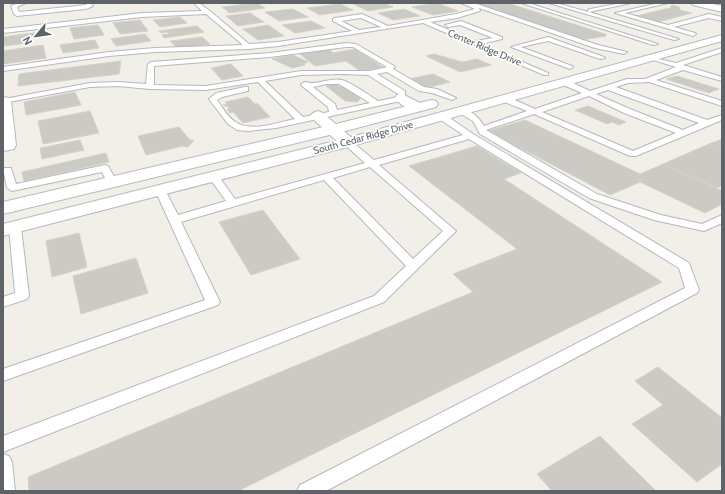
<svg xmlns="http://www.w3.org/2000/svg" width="725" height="494" font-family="Cabin,sans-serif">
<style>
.building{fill:#cccac5;stroke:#d6d1c6}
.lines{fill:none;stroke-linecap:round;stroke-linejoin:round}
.service-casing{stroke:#b5b8bc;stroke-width:2}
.minor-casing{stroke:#b5b8bc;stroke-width:2}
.secondary-casing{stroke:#b6babf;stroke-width:2}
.service{fill:#fff;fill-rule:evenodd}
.minor{fill:#fff;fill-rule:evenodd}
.secondary{fill:#fff;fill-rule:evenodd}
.labels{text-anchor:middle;stroke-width:3.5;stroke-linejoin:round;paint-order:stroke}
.far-street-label{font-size:10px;fill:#5f6368;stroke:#fff}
</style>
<rect width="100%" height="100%" fill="#f1efe8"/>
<g class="building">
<polygon points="256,3 265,8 230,13 222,7"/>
<polygon points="351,3 384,3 393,7 368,11"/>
<polygon points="437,3 458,11 433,15 412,7"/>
<polygon points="474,3 507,3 605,34 606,36 582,40"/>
<polygon points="340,4 353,10 320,15 307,8"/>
<polygon points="672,5 679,7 680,10 692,13 658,22 636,16 670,8"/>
<polygon points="293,9 308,17 279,21 265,12"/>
<polygon points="404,9 420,16 393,20 378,13"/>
<polygon points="250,13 264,22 238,26 226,16"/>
<polygon points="180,17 187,23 160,27 153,20"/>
<polygon points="140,20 148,31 120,34 113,23"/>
<polygon points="311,21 325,28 295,33 282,25"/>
<polygon points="98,25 104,35 74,39 70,28"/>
<polygon points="268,25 284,36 258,40 243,29"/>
<polygon points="197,26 204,32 164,38 162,35 169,34 167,32 161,33 159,31"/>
<polygon points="40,32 41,36 28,38 29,43 3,46 3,37"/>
<polygon points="145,34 151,41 116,46 111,39"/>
<polygon points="202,37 210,44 178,49 170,41"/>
<polygon points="95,40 99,48 63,53 60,45"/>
<polygon points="43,45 46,58 3,64 3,51"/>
<polygon points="329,49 333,53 355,49 383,67 360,71 346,61 315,66 300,54"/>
<polygon points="434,54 462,62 477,59 491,65 460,72 426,56"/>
<polygon points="293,55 308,62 303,64 305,65 292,68 272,59"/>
<polygon points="121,61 119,74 18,86 19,74"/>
<polygon points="231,64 243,76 222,80 211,68"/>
<polygon points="433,74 450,82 426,88 409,79"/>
<polygon points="677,76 719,89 709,93 666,79"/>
<polygon points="336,84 340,87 344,86 362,97 357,102 345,101 326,86"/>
<polygon points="75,92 81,105 26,115 24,102"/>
<polygon points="248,97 255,104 257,103 270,117 243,123 233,112 230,113 227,109 230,109 227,106 224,106 223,105 227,104 225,102"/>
<polygon points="588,106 626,122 618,125 613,122 607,124 575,110"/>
<polygon points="90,111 99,133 43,144 38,121"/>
<polygon points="525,120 640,174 640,182 610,195 488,131"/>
<polygon points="179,127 190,140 194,140 188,147 182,146 146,155 138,136"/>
<polygon points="722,139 722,150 709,144"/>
<polygon points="80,140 84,150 42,159 40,148"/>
<polygon points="709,144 722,150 722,186 717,188 663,164"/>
<polygon points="477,146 521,173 504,179 662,282 238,491 29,491 28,477 473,292 453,274 517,249 409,166"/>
<polygon points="106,153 109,162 24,181 22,172"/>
<polygon points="663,164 722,191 722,204 705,213 640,182 640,174"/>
<polygon points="263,210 300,259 251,275 219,222"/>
<polygon points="79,233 87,267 52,277 46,241"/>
<polygon points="136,258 148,293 81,314 73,276"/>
<polygon points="658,367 722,418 722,464 697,482 632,424 663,405 635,381"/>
<polygon points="600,436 656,491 552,491 537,474"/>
</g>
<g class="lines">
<g class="service-casing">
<g id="service">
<polygon points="19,3 26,3 17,7 19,12 86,5 87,3 91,3 93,6 86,9 17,16 14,14 11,6"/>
<path d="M194,3H199L210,11L249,44L278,42L352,31L333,21V19L335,18L362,14L388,26L456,14L475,9L461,3H474L598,45L627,52L624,54L595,48L479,8L480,11L457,18L430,22L475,41L493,38L460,25L448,27L445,25L461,21L502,37V39L481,44L548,73V75H544L423,23L278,46L249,49L155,52L109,56L3,71V67L109,52L155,48L243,45L206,14L142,17L3,33V29L142,13L202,11ZM361,18L381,27L359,30L341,21Z"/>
<polygon points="521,3 528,3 658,44 653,45"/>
<polygon points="549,3 556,3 588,12 588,10 590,9 622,3 631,3 589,12 679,39 674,40"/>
<polygon points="659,3 668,3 625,13 668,25 709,14 722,17 722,21 709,18 674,27 695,33 696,34 693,36 615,13"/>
<polygon points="548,37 604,57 605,58 600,59 548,41 521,47 572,66 573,67 570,69 511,47"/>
<path d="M346,43L356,44L394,66L395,67L393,69L424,87L437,89L456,98L452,100L432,93L419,91L387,72L377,74L405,91V100L276,128L248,131L237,130L228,124L209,99L216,93L245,87H248V91L222,97L217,100C223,108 228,118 237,123C253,132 279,122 295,119L258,82L206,90L150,89L118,86L90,87L3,103L4,99L90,83L118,82L146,84L148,64L151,62L270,53ZM346,47H353L387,67L370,71H301L206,86L154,85V66L270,57ZM343,74L368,75L398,94V97L378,101C368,95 353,83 342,80C330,77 316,86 305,82L301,84L302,86L328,107L329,112L303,117L265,81L301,75ZM327,84H339L370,103L337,110L335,104L313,87Z"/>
<path d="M722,48V52L683,65L722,77V81L683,70L656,80L722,101V106L649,82L628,83L616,87L707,120L722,115V120L636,156H630L534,114L486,130L597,194L661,215L702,224L722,215V223L704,231L654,220L589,198L480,134L473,121L456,111L457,109C468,107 479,117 484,126L527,111L502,101V97H508L535,109L582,93L561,84V80H567L590,91L627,79H645L676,67L650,59V57L676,63ZM608,90L699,123L683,130L630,109L596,94ZM589,96L624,113L676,133L633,151L542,112Z"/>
<path d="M438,114H444L473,134L689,263L699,290L697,293L326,491H297L300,485L685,288L679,268L469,139L379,165L456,231L384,302L3,452V436L374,296L406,266L324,180L181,222L220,302L218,305L3,381V369L205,300L155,190L156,188H164L178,215L226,201L208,176L209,174H217L235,199L365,163L344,144L343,142L344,140H350L374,160L463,135L438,118L437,116ZM370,167L443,231L413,259L333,178Z"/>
<polygon points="105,165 108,166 117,182 116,184 108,184 102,172 12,191 7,188 3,168 11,168 16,184"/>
<polygon points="15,224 19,225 21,227 29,296 27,299 3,307 3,297 15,293 9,227 11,225"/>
<polygon points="3,454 9,456 12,462 15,491 3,491"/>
</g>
</g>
<g class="minor-casing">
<g id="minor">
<path d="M402,94L422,104L424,107L422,110C413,112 400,106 395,98L397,95Z"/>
<polygon points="3,97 9,98 11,101 16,145 14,149 3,151"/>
<polygon points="318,111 323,113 353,139 355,142 353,145 347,147 341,145 313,119 310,116 313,113"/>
</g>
</g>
<g class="secondary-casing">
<g id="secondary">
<polygon points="691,3 708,3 722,6 722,12 693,5"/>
<polygon points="722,35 722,41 359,144 3,236 3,224 347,138"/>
<polygon points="431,100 436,101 438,104 436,107 338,133 3,214 3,202 336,124"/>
</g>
</g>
<use href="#service" class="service"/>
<use href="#minor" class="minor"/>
<use href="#secondary" class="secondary"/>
</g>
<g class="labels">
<g class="far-street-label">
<text transform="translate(485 47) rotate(23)" y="4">Center Ridge Drive</text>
<text transform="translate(363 137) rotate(-15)" y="4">South Cedar Ridge Drive</text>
</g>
</g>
<rect width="725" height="494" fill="none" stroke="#5f6368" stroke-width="8"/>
<g transform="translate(36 36) rotate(241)" stroke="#ffffff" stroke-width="3" paint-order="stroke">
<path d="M0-3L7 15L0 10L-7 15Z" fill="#5f6368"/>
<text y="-6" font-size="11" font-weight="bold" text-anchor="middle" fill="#5f6368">N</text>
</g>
</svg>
